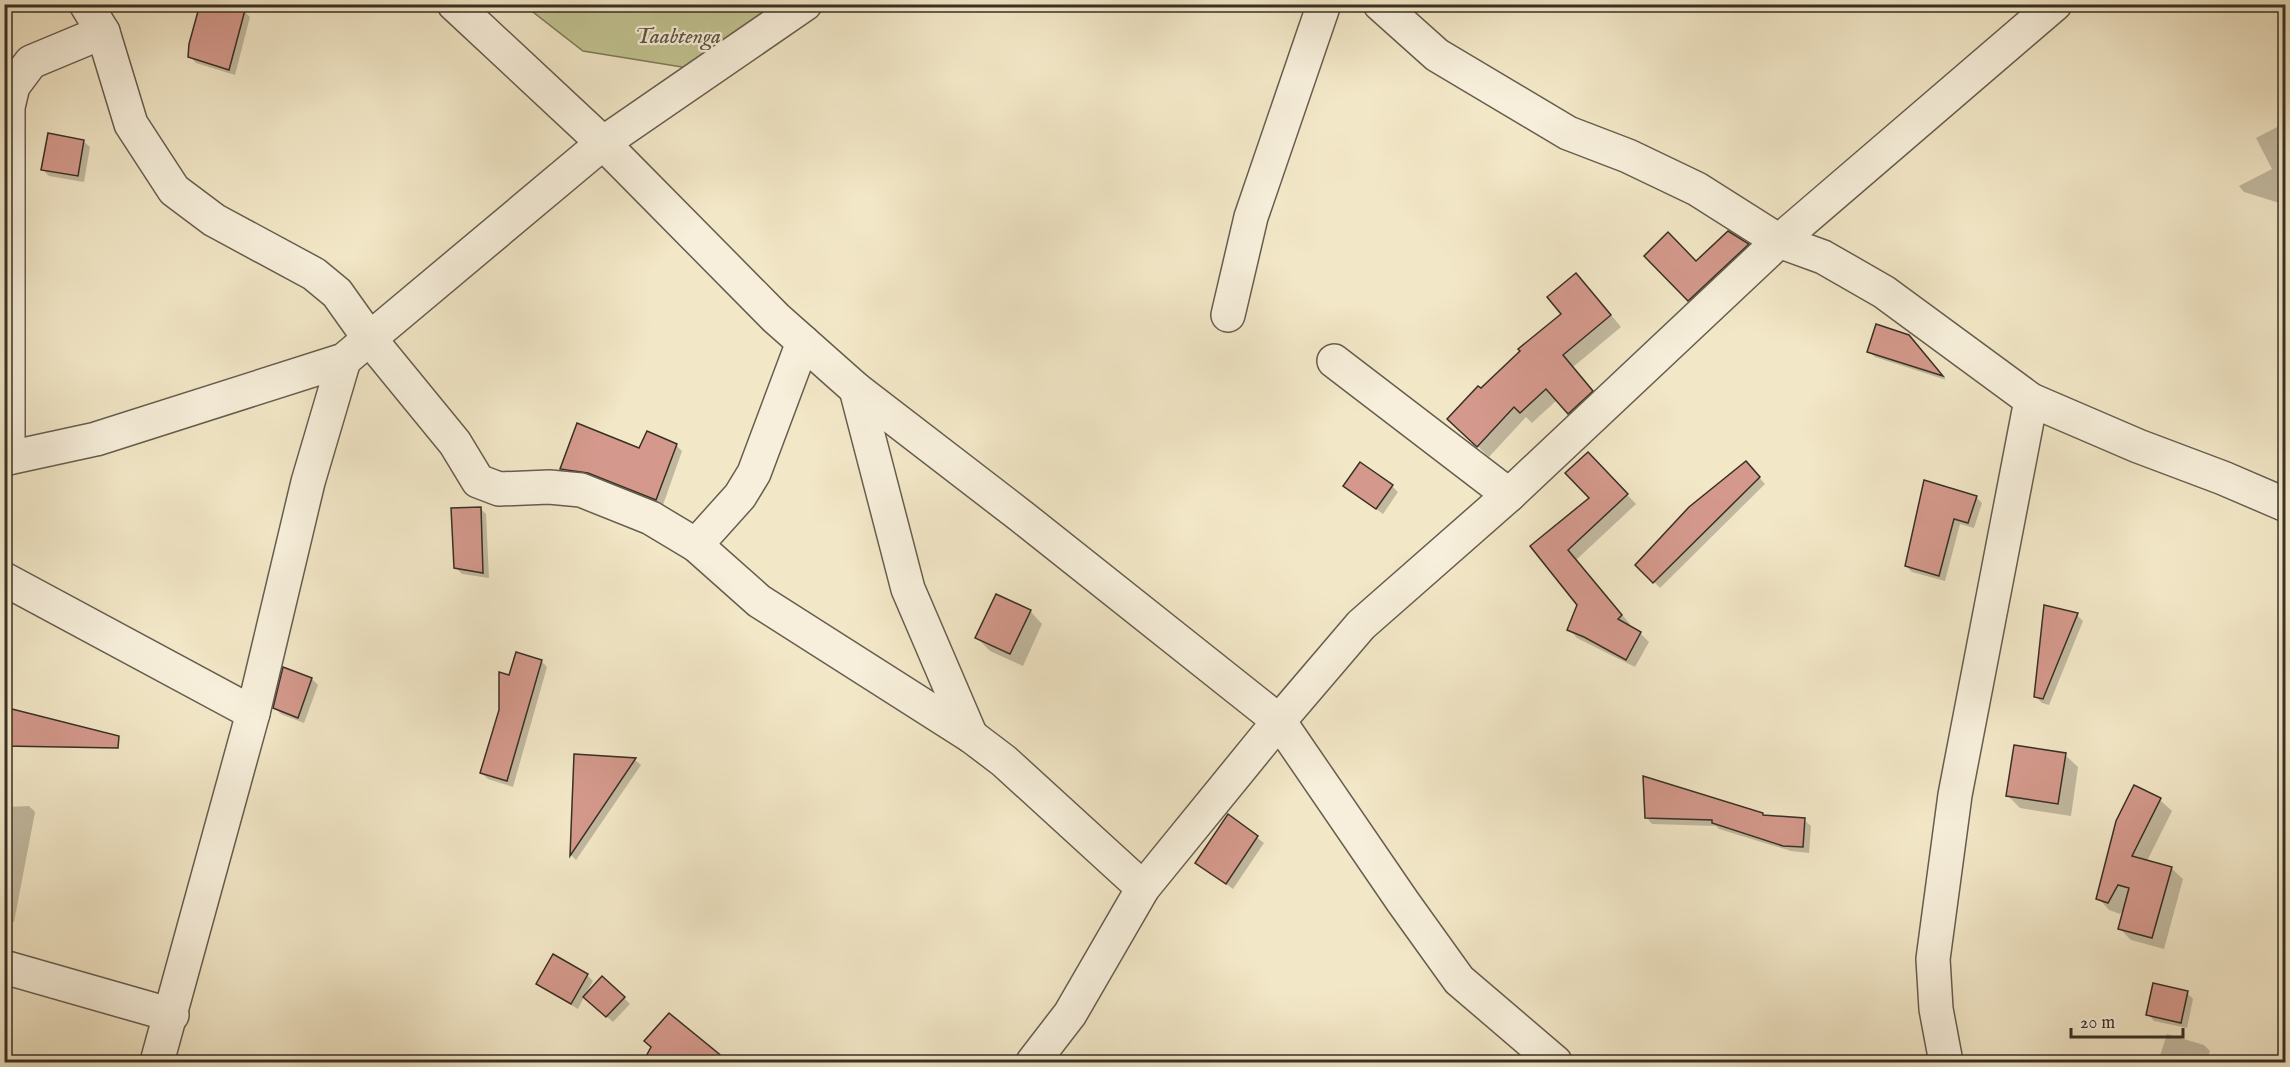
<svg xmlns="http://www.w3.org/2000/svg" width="2290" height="1067" font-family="'IM FELL English',serif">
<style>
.green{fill:#c1c391;stroke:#7c7a5b;stroke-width:1.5}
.shadow{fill:#0003}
.building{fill:#d4998c;stroke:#383025;stroke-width:1.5}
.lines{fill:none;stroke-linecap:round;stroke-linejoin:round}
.minor-casing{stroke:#665e4e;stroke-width:36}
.minor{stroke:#f7efdb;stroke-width:33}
.labels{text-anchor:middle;stroke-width:4.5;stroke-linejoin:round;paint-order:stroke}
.park-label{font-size:22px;font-style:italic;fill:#5a5540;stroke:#f7efdb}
</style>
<rect width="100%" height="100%" fill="#f2e7c7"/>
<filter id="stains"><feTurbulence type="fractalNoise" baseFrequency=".00333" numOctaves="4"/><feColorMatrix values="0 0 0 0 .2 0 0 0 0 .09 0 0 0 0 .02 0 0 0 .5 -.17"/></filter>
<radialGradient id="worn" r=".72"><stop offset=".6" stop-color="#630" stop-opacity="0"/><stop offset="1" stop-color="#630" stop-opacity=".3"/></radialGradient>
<polygon class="green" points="524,5 778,5 688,68 583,51"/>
<g class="shadow">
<polygon points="2008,4 2041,4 2037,16"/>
<polygon points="244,11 250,17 235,75 196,63 190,56"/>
<polygon points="2281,125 2286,130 2286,205 2244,192 2239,186 2272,169 2256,138"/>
<polygon points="83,141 90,147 84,182 49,176 43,170"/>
<polygon points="1748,245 1758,255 1699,310 1646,256 1696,263"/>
<polygon points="1587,286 1621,327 1573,367 1602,402 1579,424 1557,400 1532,423 1526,417 1489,457 1460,430 1481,390 1563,315"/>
<polygon points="1915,343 1946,380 1875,357 1869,351"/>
<polygon points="676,445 682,451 663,505 595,478 568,475 562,469 640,450"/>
<polygon points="1588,454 1636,504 1576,560 1630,624 1628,627 1640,633 1649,642 1635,667 1577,638 1569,629 1579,604 1532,546 1591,498"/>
<polygon points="1752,469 1765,484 1660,588 1637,565"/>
<polygon points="1345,486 1392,486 1398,492 1383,514"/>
<polygon points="1976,497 1982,503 1974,528 1960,524 1945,581 1912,572 1906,566"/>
<polygon points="480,508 486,514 489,578 462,574 456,568"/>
<polygon points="1030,611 1042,624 1023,666 990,651 977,638"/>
<polygon points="2077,615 2083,621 2049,705 2042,703 2036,697"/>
<polygon points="541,661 547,667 513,787 488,779 481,773 510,677"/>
<polygon points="284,669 312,679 318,685 304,723 281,714 275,708"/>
<polygon points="2065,755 2078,767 2071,816 2020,808 2008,796"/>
<polygon points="575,756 635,760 641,765 576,860 571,855"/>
<polygon points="2135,787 2160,800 2172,811 2147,861 2171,868 2183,879 2164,949 2131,940 2119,928 2125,908 2120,914 2109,910 2098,898"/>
<polygon points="29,806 35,812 14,922 6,922 4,807"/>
<polygon points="1762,814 1765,817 1804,820 1811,826 1809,853 1791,851 1719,829 1716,826 1652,824 1646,817"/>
<polygon points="1229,816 1264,843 1233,889 1197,863"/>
<polygon points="587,975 593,981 586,993 624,998 630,1004 613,1022 584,997 578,1009 544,989 538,983"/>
<polygon points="2187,993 2193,999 2187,1028 2154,1021 2148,1014"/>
<polygon points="2167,1034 2204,1045 2210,1051 2206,1062 2158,1062"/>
<polygon points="653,1048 723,1062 644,1062"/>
</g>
<g class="building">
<polygon points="200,4 224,4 245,10 229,70 188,57 189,44"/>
<polygon points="48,133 84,140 78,176 41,170"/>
<polygon points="1728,231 1749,244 1688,301 1644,256 1668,232 1696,261"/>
<polygon points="1576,273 1611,315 1563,355 1593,391 1568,414 1546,389 1520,413 1514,407 1477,447 1447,419 1478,386 1481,388 1520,351 1518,349 1561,314 1547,297"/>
<polygon points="1876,324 1909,335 1943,376 1867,352"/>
<polygon points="577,423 639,448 647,431 677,444 656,500 588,473 560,469"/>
<polygon points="1588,452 1628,494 1568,550 1622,615 1618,619 1641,632 1626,660 1584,637 1567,630 1577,605 1530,546 1589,498 1565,473"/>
<polygon points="1746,461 1760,477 1653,583 1635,565 1689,507"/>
<polygon points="1360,462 1393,485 1376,509 1343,486"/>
<polygon points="1924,480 1977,496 1968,523 1954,519 1939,576 1905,566"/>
<polygon points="481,507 483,573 454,568 451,508"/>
<polygon points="996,594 1031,610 1010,654 975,638"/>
<polygon points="2044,605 2078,613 2043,699 2034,697"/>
<polygon points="516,652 542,660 507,781 480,773 499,710 499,672 509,675"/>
<polygon points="283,667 312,678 298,718 273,708"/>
<polygon points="4,707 119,736 118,748 4,746"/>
<polygon points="2014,745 2066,753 2058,804 2006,796"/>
<polygon points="574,754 636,758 570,856"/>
<polygon points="1643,776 1763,813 1763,815 1805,818 1803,847 1783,846 1712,823 1712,820 1645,818"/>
<polygon points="2134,785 2161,798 2132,856 2172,867 2152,938 2118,929 2129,888 2118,885 2108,903 2096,899 2116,821"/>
<polygon points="1228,814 1258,836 1226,884 1195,863"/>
<polygon points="553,954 588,974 571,1004 536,984"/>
<polygon points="602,976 625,997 606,1017 583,997"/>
<polygon points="2153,983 2188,991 2181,1023 2146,1015"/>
<polygon points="669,1013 729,1062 643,1062 651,1047 644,1041"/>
</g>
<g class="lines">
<g class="minor-casing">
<g id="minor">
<polyline points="86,4 103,32 131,124 174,190 214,220 314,274 337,293 369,338 455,443 478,481 499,489 549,487 581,490 651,518 696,545 759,601 971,736 1004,761 1143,888"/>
<polyline points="454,4 603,143 776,318 856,389 1021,516 1279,721 1403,902 1459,980 1555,1062"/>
<polyline points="1380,4 1437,55 1568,133 1628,156 1697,189 1779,241 1823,257 1884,292 2031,400 2138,446 2223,478 2286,505"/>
<polyline points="1228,315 1251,217 1324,4"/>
<polyline points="1334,361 1509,495"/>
<polyline points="856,389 908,589 971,736"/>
<polyline points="8,458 8,107 13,86 31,62 103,32"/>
<polyline points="4,459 96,439 344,360 603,143 805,4"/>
<polyline points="696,545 740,496 754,473 803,342"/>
<polyline points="4,579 253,713"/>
<polyline points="4,967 172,1015"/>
<polyline points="157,1062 253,713 308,482 344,360"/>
<polyline points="1033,1062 1070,1014 1143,888 1279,721 1361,625 1509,495 1779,241 2055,4"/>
<polyline points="1946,1062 1936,1009 1933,959 1955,795 2031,400"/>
</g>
</g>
<use href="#minor" class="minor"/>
</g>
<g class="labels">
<g class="park-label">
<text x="678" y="43">Taabtenga</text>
</g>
</g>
<rect width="2290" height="1067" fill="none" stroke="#f2e7c7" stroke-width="24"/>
<rect x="6" y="6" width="2278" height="1055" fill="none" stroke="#383025" stroke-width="3"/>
<rect x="12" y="12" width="2266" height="1043" fill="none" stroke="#383025" stroke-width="1.5"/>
<path d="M2071 1028v9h112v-9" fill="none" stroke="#383025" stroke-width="3"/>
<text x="2080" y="1028" font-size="18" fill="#383025" stroke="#f7efdb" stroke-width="4.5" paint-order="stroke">20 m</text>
<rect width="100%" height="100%" filter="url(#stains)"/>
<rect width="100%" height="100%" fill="url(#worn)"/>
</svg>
